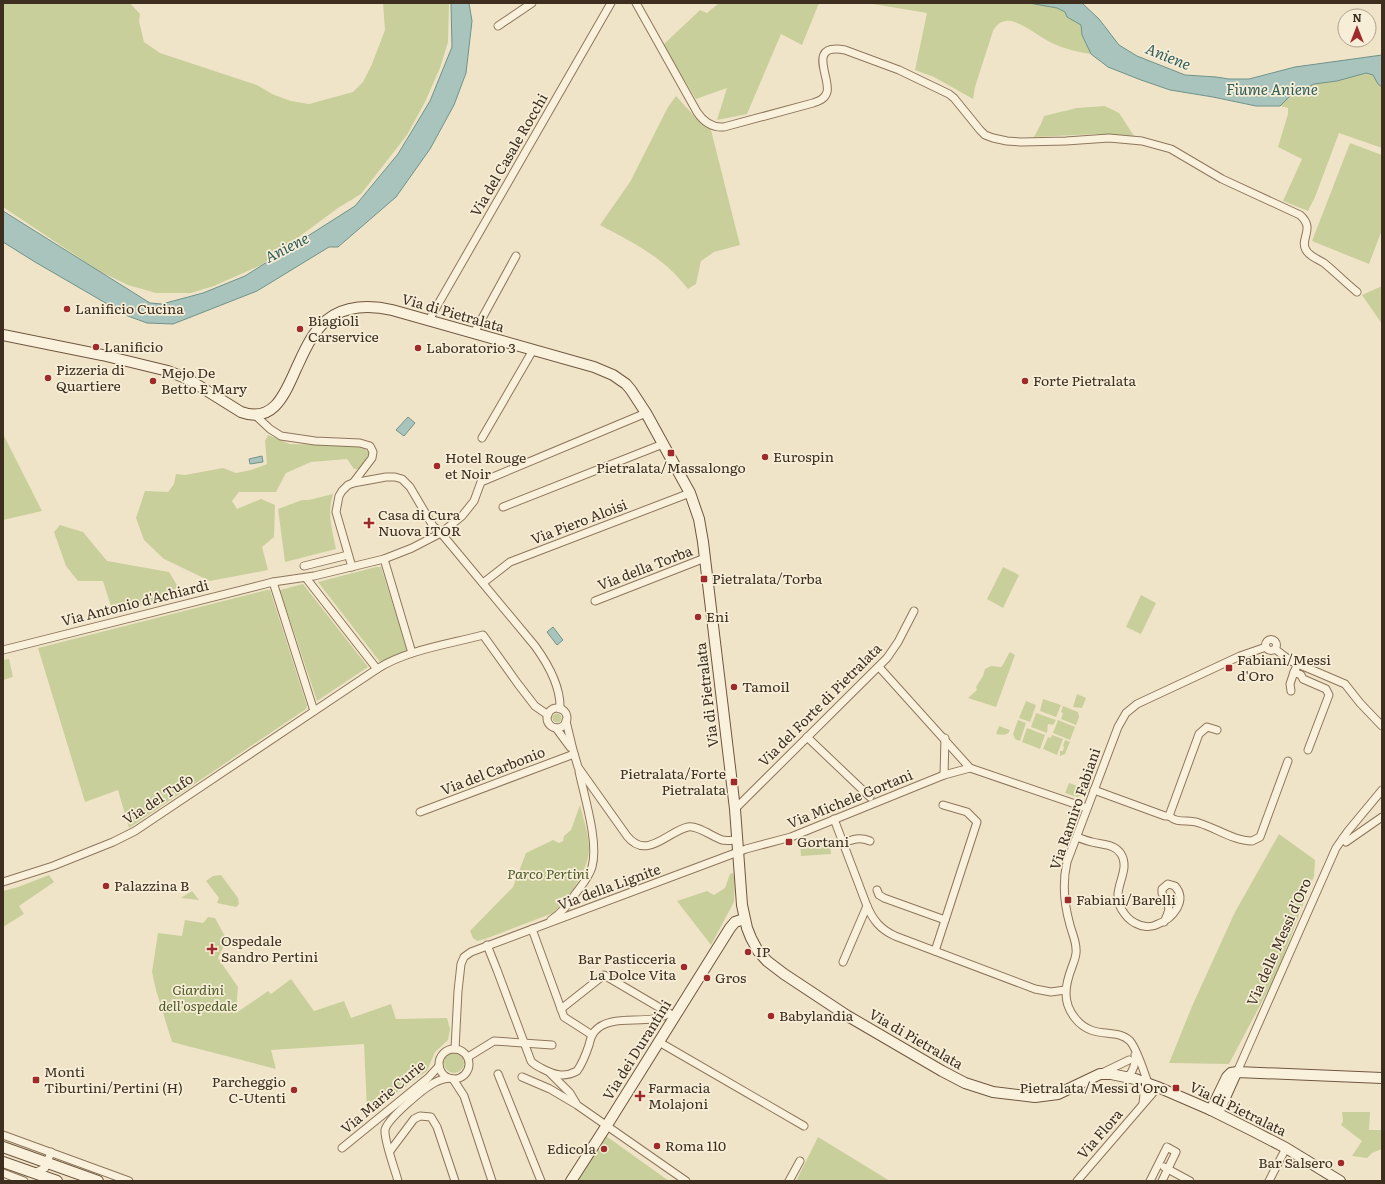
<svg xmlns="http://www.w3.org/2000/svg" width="1385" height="1184" font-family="Literata,serif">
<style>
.green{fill:#c9cf9b}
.water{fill:#a9c4bc;stroke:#6f938a}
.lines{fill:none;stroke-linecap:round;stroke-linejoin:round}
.street-casing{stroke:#8d765c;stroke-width:9}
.secondary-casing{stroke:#6f573f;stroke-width:12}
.street{stroke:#faf1dc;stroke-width:7}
.secondary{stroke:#faf1dc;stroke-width:10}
.poi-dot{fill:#9e2a2b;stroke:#f7eed8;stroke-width:1.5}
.labels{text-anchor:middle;stroke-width:3.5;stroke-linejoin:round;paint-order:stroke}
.street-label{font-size:14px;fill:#3d2e20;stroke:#f7eed8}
.poi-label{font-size:14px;fill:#3d2e20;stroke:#f7eed8;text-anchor:start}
.park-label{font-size:14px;font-style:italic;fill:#4d5a26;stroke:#f7eed8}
.water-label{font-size:15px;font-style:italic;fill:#2f5d5a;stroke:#f7eed8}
</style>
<rect width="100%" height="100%" fill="#f0e4c8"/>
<g class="green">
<polygon points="3,3 130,3 140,14 139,21 144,42 160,53 257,85 272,94 291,101 309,104 353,92 363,82 372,64 385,30 383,3 449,3 448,42 440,68 425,102 407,135 361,194 338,208 261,265 214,286 191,293 156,293 128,285 99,271 3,207"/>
<polygon points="719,3 819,3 802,45 781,34 747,114 717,120 727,88 696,99 663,45 700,10 707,13"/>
<path d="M867,3H1029L1057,8L1066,12L1067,17L1081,25L1082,35L1091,54C1078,52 1064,49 1052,43C1039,37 1025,24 1011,21C1002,20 997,24 993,31L975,87L973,99L934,77L915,70L927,13Z"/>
<polygon points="1366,73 1373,75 1378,84 1382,87 1382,148 1339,133 1315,197 1308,211 1283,201 1302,159 1278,147 1288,114 1288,108 1280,106 1290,96 1314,84 1337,81"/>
<path d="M676,96L695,117L711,130L740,245L714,252L701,261L696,284L688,289C684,284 679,278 674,273C653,252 626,239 600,225L630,182L668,107Z"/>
<polygon points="1105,106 1119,113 1134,136 1097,134 1034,137 1041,124 1044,116 1077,108"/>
<polygon points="1350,143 1382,155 1382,230 1369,264 1312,241"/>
<polygon points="1382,286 1382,324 1362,295"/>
<polygon points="3,434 42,511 3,520"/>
<polygon points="268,435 290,444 356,446 364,448 369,453 366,460 359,469 354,469 347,459 311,462 286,473 276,492 239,492 232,501 237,509 261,499 275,505 274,537 262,547 268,570 210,581 164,559 144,540 136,518 145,491 168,492 174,484 176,474 185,475 223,468 236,473 251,470 267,464 265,441"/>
<path d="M333,494C327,515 332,528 336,549L285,562L278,509L302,500H309Z"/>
<polygon points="60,525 83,532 107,561 169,572 178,587 160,600 113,613 103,581 78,581 66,566 54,532"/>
<polygon points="376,567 381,567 407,650 380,662 318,582"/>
<polygon points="1003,567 1019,575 1003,608 987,599"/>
<polygon points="303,584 368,667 317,701 280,590"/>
<polygon points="267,590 270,590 307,706 306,709 129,828 118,790 85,802 38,648"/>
<polygon points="1141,595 1156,603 1141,634 1126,627"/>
<path d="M1010,652L1015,655L996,707L968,698L977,690L976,687L983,676L985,669L991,666L1001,667C1005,663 1006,657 1010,652Z"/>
<polygon points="9,659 13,677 3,680 3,660"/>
<polygon points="1077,694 1086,698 1082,708 1073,707"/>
<polygon points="1043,699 1061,705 1056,717 1040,711"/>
<polygon points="1026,701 1036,705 1030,722 1019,718"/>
<polygon points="1063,706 1078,712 1079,717 1076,725 1061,719 1063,713 1061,712"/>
<polygon points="1036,713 1056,720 1053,725 1048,724 1047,733 1031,727"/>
<circle cx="557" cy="718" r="4.5"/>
<polygon points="1018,720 1026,723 1020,741 1015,739 1013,734"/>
<polygon points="1058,720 1075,727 1070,740 1053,733"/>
<path d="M999,726L1010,730C1008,736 1001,735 996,734Z"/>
<polygon points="1027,728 1045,735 1040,749 1022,742"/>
<polygon points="1052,735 1063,739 1057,755 1043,749 1048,737 1051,738"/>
<polygon points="1065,740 1070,742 1065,754 1060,756 1060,751 1063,751 1064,747 1063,746"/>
<polygon points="1069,783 1081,787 1082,784 1090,787 1085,795 1077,797 1065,793"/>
<path d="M580,805C583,818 589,835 589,848C590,868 568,900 553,913L485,939L477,941L473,938L470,931L513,887L526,853L553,840L559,843L563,841L564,836L571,830Z"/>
<polygon points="1279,834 1315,860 1314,876 1276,975 1229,1064 1169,1063 1193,1004 1235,912"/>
<polygon points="830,840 831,854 801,856 800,842"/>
<polygon points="733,873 735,878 734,902 711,945 677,901 707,891 714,895 725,888 730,874"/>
<polygon points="49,875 54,882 19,906 24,914 3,927 3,891 18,887"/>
<polygon points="221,875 238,898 239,904 236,907 217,903 219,898 206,881 213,876"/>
<polygon points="192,891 199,900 181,898"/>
<polygon points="208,917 215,918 227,940 218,958 238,987 236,1013 268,991 271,994 291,979 314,1011 344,1001 351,1018 391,1004 396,1019 447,1018 450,1029 448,1040 435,1052 427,1071 368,1113 367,1110 364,1044 271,1050 276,1069 172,1042 156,990 152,972 158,933 182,936 185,920 203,923"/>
<circle cx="454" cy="1063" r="10"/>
<polygon points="1342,1112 1370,1112 1369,1130 1382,1130 1382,1149 1372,1153 1367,1158 1352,1156 1362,1141 1341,1125 1343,1121"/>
<polygon points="1117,1113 1123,1116 1100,1143 1099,1142 1108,1131"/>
<polygon points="606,1136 669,1181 577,1181"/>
<polygon points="818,1137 890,1181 796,1181"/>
</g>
<g class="water">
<polygon points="451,3 469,3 472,21 466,73 454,105 430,149 396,197 338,247 329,247 257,291 173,324 147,323 128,316 35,262 3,242 3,211 150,303 162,304 203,293 245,276 355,206 398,154 430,101 452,47"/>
<polygon points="1029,3 1082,3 1099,19 1119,45 1137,56 1185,75 1216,77 1229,79 1249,79 1295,67 1382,55 1382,87 1378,84 1373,75 1366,73 1337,81 1314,84 1290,96 1280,106 1256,106 1213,97 1170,90 1141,80 1108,67 1091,54 1082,35 1081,25 1067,17 1065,12 1057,8"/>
<polygon points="408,417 415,423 404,436 396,430"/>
<polygon points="262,456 263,462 250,464 249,459"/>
<polygon points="553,627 563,640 557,645 547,632"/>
</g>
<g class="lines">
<g class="street-casing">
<g id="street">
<path d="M636,3L697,112C703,121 712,128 724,127L813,103C819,101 825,99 827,92C831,78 806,43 845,50L899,70L949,94L954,98L980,130L985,135L993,138L1007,141L1021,142L1066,141L1109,138L1142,141L1171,149L1222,179L1300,215C1316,229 1299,239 1306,250C1310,257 1318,259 1324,263C1335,272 1346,283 1357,292"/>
<polyline points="498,26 532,3"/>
<polyline points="429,320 611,3"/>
<polyline points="474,333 516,256"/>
<polyline points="254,414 270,429 281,436 315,441 360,443 370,446 373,452 372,458 353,483"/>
<polyline points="482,438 533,350"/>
<polyline points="503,507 663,444"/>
<polyline points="384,559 412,653"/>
<polyline points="304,566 348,555"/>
<path d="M352,567L336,512L339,496L342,491L348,485L353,483L386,477H395L402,479L410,487L433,526L441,533L535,646C548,664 561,687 560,709"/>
<polyline points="273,582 314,711"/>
<polyline points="483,583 510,562 690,493"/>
<polyline points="595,601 705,558"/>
<circle cx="1271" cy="645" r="5.5"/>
<polyline points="1275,649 1291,661 1345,684 1360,703 1382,726"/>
<polyline points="3,650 273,582 314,576 384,559 412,548 441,533 462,516 474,501 481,482 646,413"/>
<polyline points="1298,664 1294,672 1301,675 1303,679 1326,689 1329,695 1308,750"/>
<polyline points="879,667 970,768 1087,808"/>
<path d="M377,669C406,650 450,644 483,635L518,684L535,706L548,715"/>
<polyline points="1291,691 1290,684 1294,672"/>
<circle cx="557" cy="718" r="10"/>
<path d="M566,721L573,750L578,767L627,836C647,861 668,831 688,827C697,825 713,837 722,840C727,841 733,840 738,840"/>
<polyline points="556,728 570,747"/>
<polyline points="807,737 870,797"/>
<polyline points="944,775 945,738"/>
<path d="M1094,790L1165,816H1169C1178,824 1188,819 1199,823C1216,828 1234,841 1252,841L1260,837L1288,761"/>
<polyline points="735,809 887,658 898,642 914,611"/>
<polyline points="420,812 574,754"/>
<polyline points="1169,816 1199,734 1207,727 1217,730"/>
<path d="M834,819L867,906C873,920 880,929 895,936L1035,989L1051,992L1065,990"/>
<path d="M1077,837C1082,839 1087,841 1092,842C1103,845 1115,844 1121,854C1132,872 1109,890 1122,910C1125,915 1129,920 1135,923C1142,927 1151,928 1158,924C1172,919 1188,901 1175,886L1168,884L1162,889V893C1169,908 1172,905 1164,922"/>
<polyline points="1343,838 1346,842 1382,817"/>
<path d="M843,843C853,839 860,837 870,841"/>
<polyline points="3,882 53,866 113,842 135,831 377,669 306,578"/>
<polyline points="877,890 879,895 884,898 945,920"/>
<path d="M551,920C562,913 569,903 576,893C582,885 589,877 592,867C599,842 584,796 579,771"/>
<polyline points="532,929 564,1017 592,1035"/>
<path d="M487,945L497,970L531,1061C533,1064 537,1066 541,1068C554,1075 564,1078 577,1071C582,1064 586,1054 589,1045C590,1041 591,1035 595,1031C611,1012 650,1027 669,1013"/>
<polyline points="935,951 977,822 967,812 943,805"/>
<polyline points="843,962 867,906"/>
<polyline points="561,1009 604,975 672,1015"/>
<polyline points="659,1042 804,1126"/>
<polyline points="455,1049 458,991 461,964 464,957 471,952 746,849 791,837 944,775 970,768"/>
<circle cx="454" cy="1064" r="15"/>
<polyline points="468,1057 494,1041 552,1045"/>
<polyline points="1237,1072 1336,848 1348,831 1382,790"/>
<polyline points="550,1073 570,1093 576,1103"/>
<polyline points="1102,1073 1129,1060"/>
<polyline points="498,1074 541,1181"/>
<polyline points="522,1077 550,1089 577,1105 686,1181"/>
<path d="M1128,1077C1133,1071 1136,1063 1135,1055"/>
<polyline points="453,1079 464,1096 492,1181"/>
<polyline points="1141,1081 1144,1095 1143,1103"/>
<path d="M1148,1083C1144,1072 1137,1049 1130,1041C1116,1027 1093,1041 1075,1018C1062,1002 1065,985 1072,967C1074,961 1077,955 1076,949C1076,941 1072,933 1070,925C1064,904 1062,884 1067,862L1118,727L1126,713L1137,704L1240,656L1266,647"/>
<polyline points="3,1135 129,1181"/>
<polyline points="342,1148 428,1078 439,1066"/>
<polyline points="390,1151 414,1119 420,1116 431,1117 437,1127 455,1181"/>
<polyline points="1164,1167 1190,1181"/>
<polyline points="3,1173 24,1181"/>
<polyline points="34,1173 45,1168 51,1152"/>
<path d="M398,1181C395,1169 384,1141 385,1130C387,1119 424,1088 434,1083C439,1080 443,1079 449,1078"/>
<polyline points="789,1181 800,1161"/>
<polyline points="1077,1181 1158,1087"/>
<polyline points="1150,1181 1167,1147 1176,1152 1162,1181"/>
<polyline points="1269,1181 1286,1148"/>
</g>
</g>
<g class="secondary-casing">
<g id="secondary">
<path d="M3,335L102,355L168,371L188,379L241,412C274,424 285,393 296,369C304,352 312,332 327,320C345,305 371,305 392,310L594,367L613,375L626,384L631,390L646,413L690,493L699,519L703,542L735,809L742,905L747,928L751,938L758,951L767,961L784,974L846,1015L942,1071L965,1083L993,1092L1035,1097L1058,1094L1100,1074H1111L1135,1079L1160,1088L1211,1110L1255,1132L1286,1148L1340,1181"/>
<polyline points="1211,1110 1227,1077 1231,1073 1237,1072 1382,1078"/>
<polyline points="1218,1113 1236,1073"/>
<polyline points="3,1147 98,1181"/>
<polyline points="3,1162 57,1181"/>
<polyline points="571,1181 607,1125 730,928 735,922 744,919"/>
</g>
</g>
<use href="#street" class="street"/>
<use href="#secondary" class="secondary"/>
</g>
<g class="poi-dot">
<circle cx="67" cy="309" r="4"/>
<circle cx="300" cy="329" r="4"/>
<circle cx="96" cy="347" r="4"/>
<circle cx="418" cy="348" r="4"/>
<circle cx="48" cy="378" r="4"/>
<circle cx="153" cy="381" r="4"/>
<circle cx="1025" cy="381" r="4"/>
<rect x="667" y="449" width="8" height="8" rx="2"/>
<circle cx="765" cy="457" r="4"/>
<circle cx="437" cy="466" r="4"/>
<path d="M367 517h4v4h4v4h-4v4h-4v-4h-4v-4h4z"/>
<rect x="700" y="575" width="8" height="8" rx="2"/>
<circle cx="698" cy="617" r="4"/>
<rect x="1225" y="664" width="8" height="8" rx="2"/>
<circle cx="734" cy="687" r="4"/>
<rect x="730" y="778" width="8" height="8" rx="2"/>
<rect x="785" y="838" width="8" height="8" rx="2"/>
<circle cx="106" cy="886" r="4"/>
<rect x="1064" y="896" width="8" height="8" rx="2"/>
<path d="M210 943h4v4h4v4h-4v4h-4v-4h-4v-4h4z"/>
<circle cx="748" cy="952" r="4"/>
<circle cx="684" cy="967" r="4"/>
<circle cx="707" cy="978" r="4"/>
<circle cx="771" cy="1016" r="4"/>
<rect x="32" y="1076" width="8" height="8" rx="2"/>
<rect x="1172" y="1084" width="8" height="8" rx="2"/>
<circle cx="294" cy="1090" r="4"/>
<path d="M638 1090h4v4h4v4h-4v4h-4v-4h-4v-4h4z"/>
<circle cx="657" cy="1146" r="4"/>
<circle cx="604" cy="1149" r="4"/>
<circle cx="1341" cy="1163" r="4"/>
</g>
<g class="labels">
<g class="street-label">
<text transform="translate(509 155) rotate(-60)" y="5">Via del Casale Rocchi</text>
<text transform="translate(453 313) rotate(16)" y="5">Via di Pietralata</text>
<text transform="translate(579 522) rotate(-21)" y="5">Via Piero Aloisi</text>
<text transform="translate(645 568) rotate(-21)" y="5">Via della Torba</text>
<text transform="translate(135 603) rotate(-14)" y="5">Via Antonio d'Achiardi</text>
<text transform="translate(707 695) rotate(-97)" y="5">Via di Pietralata</text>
<text transform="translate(820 705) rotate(-45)" y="5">Via del Forte di Pietralata</text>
<text transform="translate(493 771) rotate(-21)" y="5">Via del Carbonio</text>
<text transform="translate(158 799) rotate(-33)" y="5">Via del Tufo</text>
<text transform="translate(850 799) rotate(-22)" y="5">Via Michele Gortani</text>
<text transform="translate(1075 809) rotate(-71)" y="5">Via Ramiro Fabiani</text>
<text transform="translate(609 887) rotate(-20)" y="5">Via della Lignite</text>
<text transform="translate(1279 942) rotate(-66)" y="5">Via delle Messi d'Oro</text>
<text transform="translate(916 1039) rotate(30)" y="5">Via di Pietralata</text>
<text transform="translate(637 1050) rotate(-58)" y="5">Via dei Durantini</text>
<text transform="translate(383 1097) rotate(-40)" y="5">Via Marie Curie</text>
<text transform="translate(1238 1109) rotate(26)" y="5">Via di Pietralata</text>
<text transform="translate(1100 1134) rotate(-49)" y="5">Via Flora</text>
</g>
<g class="poi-label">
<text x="75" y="314">Lanificio Cucina</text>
<text x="308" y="326">Biagioli<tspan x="308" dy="16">Carservice</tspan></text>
<text x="104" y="352">Lanificio</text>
<text x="426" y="353">Laboratorio 3</text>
<text x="56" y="375">Pizzeria di<tspan x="56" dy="16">Quartiere</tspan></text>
<text x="161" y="378">Mejo De<tspan x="161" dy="16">Betto E Mary</tspan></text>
<text x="1033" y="386">Forte Pietralata</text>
<text x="773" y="462">Eurospin</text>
<text x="445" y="463">Hotel Rouge<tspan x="445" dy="16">et Noir</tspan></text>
<text x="671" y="473" text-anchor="middle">Pietralata/Massalongo</text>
<text x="378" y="520">Casa di Cura<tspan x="378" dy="16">Nuova ITOR</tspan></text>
<text x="712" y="584">Pietralata/Torba</text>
<text x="706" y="622">Eni</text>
<text x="1237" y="665">Fabiani/Messi<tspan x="1237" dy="16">d'Oro</tspan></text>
<text x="742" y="692">Tamoil</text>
<text x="726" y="779" text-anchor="end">Pietralata/Forte<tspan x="726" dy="16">Pietralata</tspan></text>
<text x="797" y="847">Gortani</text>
<text x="114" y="891">Palazzina B</text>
<text x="1076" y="905">Fabiani/Barelli</text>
<text x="221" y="946">Ospedale<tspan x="221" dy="16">Sandro Pertini</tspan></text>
<text x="756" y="957">IP</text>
<text x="676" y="964" text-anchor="end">Bar Pasticceria<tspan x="676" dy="16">La Dolce Vita</tspan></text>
<text x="715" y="983">Gros</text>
<text x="779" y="1021">Babylandia</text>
<text x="44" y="1077">Monti<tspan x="44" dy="16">Tiburtini/Pertini (H)</tspan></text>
<text x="286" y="1087" text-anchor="end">Parcheggio<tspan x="286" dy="16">C-Utenti</tspan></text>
<text x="648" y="1093">Farmacia<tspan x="648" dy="16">Molajoni</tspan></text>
<text x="1168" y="1093" text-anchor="end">Pietralata/Messi d'Oro</text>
<text x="665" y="1151">Roma 110</text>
<text x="596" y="1154" text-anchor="end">Edicola</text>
<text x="1333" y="1168" text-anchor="end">Bar Salsero</text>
</g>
<g class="park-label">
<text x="548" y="879">Parco Pertini</text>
<text x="198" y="995">Giardini<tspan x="198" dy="16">dell'ospedale</tspan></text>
</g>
<g class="water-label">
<text transform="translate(1168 57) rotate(22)" y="5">Aniene</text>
<text x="1272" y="95">Fiume Aniene</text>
<text transform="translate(287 248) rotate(-27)" y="5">Aniene</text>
</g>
</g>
<rect width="1385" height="1184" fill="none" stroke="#3d2e20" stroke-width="8"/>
<g transform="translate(1357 28)"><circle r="19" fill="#f7eed8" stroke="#ada18e"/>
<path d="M0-3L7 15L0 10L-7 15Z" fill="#9e2a2b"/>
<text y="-6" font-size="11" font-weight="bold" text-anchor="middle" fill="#3d2e20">N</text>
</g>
</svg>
